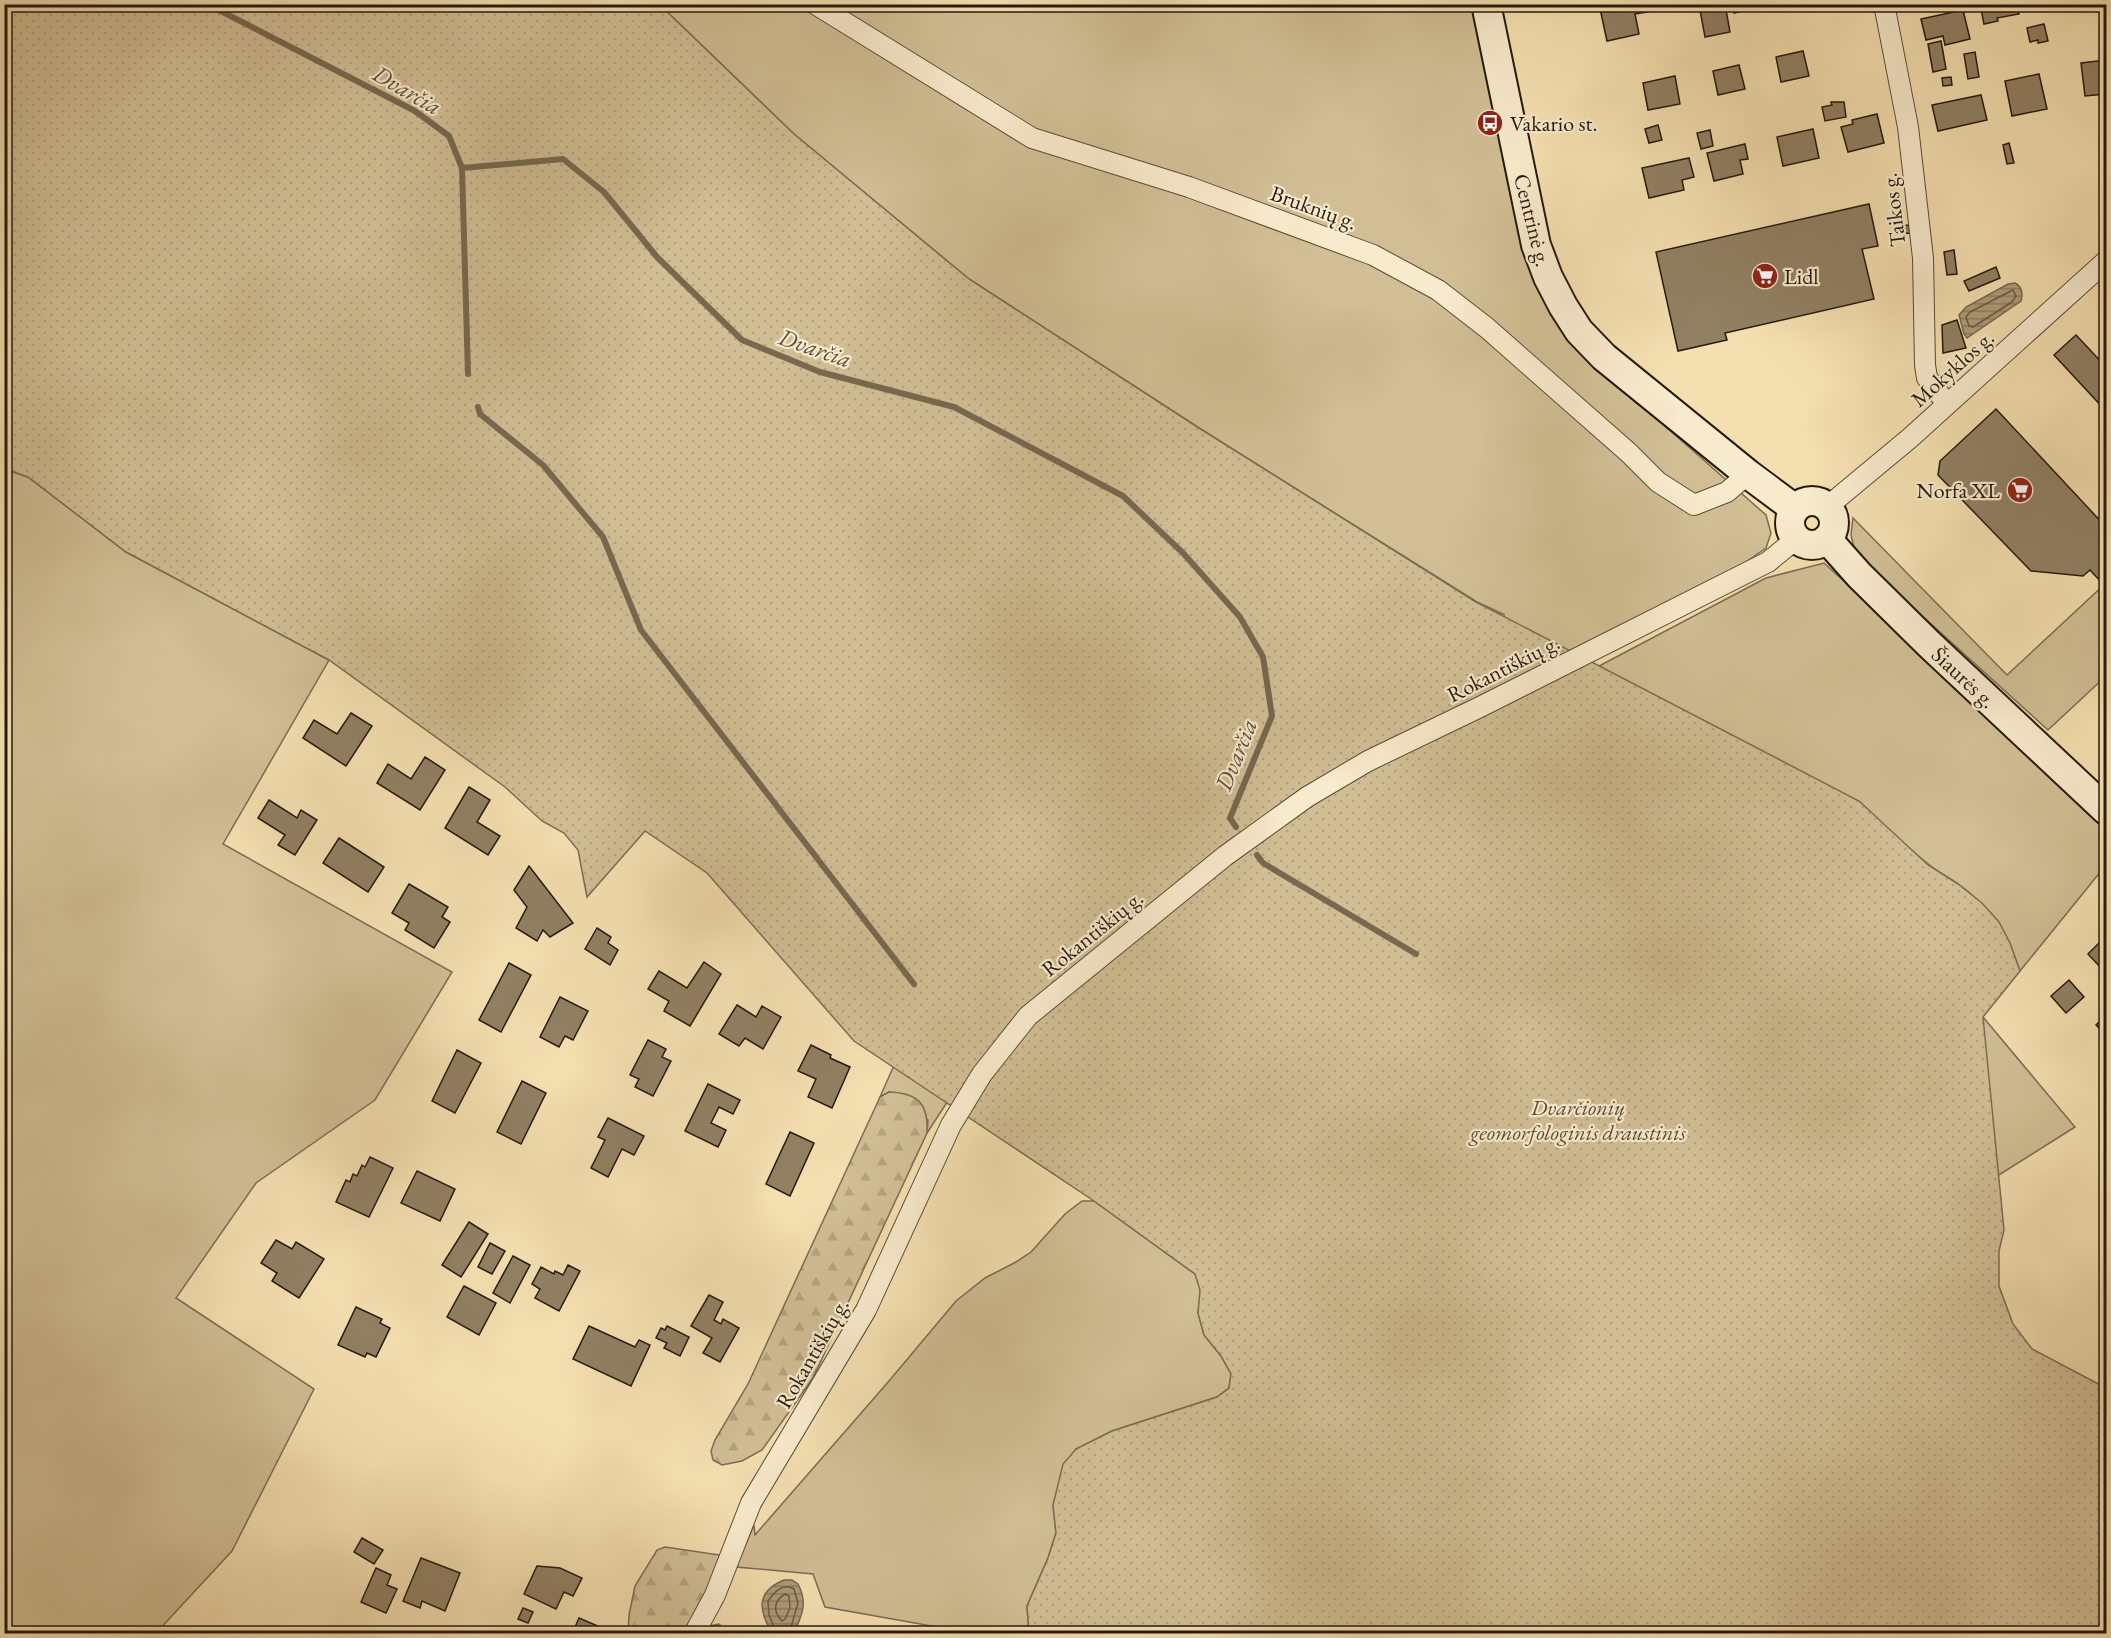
<svg xmlns="http://www.w3.org/2000/svg" width="2111" height="1638" font-family="'EB Garamond',serif">
<style>
.grass{fill:#d1be95;stroke:#7b6c52;stroke-width:1.5}
.forest{fill:url(#forest-firs);stroke:#7b6c52;stroke-width:1.5}
.park{fill:url(#park-dots);stroke:#7b6c52;stroke-width:1.5}
.water{fill:url(#water-rules);stroke:#77684f;stroke-width:1.5}
.lines{fill:none;stroke-linecap:round;stroke-linejoin:round}
.shore{stroke:#6a5b44;stroke-width:1.5}
.stream{stroke:#77684f;stroke-width:6}
.building{fill:#918063;stroke:#251a0f;stroke-width:1.5}
.street-casing{stroke:#594b37;stroke-width:22}
.secondary-casing{stroke:#251a0f;stroke-width:32}
.street{stroke:#f8eacc;stroke-width:20}
.secondary{stroke:#f8eacc;stroke-width:28}
.labels{text-anchor:middle;stroke-width:4.5;stroke-linejoin:round;paint-order:stroke}
.poi-label{font-size:22px;fill:#251a0f;stroke:#f8eacc;text-anchor:start}
.street-label{font-size:22px;fill:#251a0f;stroke:#f8eacc}
.park-label{font-size:22px;font-style:italic;fill:#594b37;stroke:#f8eacc}
.water-label{font-size:24px;font-style:italic;fill:#5c4e39;stroke:#f8eacc}
</style>
<defs>
<pattern id="forest-firs" width="22" height="20" patternUnits="userSpaceOnUse" patternTransform="scale(1.5)"><rect width="22" height="20" fill="#d1be95"/><path d="M5 1l3.5 6h-7zM16 11l3.5 6h-7z" fill="#b3a37f"/></pattern>
<pattern id="park-dots" width="8" height="8" patternUnits="userSpaceOnUse" patternTransform="scale(1.5)"><rect width="8" height="8" fill="#d1be95"/><path d="M2 2h.1M6 6h.1" fill="none" stroke="#b3a37f" stroke-width="1.8" stroke-linecap="round"/></pattern>
<pattern id="water-rules" width="6" height="5" patternUnits="userSpaceOnUse" patternTransform="scale(1.5)"><rect width="6" height="5" fill="#ae9c79"/><path d="M0 2.5h6" fill="none" stroke="#8d7e62"/></pattern>
</defs>
<rect width="100%" height="100%" fill="#f4dfb0"/>
<filter id="stains"><feTurbulence type="fractalNoise" baseFrequency=".00333" numOctaves="4"/><feColorMatrix values="0 0 0 0 .2 0 0 0 0 .09 0 0 0 0 .02 0 0 0 .5 -.17"/></filter>
<radialGradient id="worn" r=".72"><stop offset=".6" stop-color="#630" stop-opacity="0"/><stop offset="1" stop-color="#630" stop-opacity=".3"/></radialGradient>
<g class="grass">
<polygon points="5,5 563,185 1505,615 1477,602 1199,428 969,279 794,134 660,5 1476,5 1522,242 1622,388 1766,515 1771,533 1766,548 1733,571 1522,679 974,1061 927,1133 928,1120 889,1092 880,1097 899,1054"/>
<polygon points="4,469 28,477 126,552 329,660 223,844 452,972 375,1100 256,1183 176,1298 314,1389 232,1551 156,1633 5,1633"/>
<polygon points="1853,518 2007,675 2106,583 2106,676 2048,730 1856,556 1851,535"/>
<path d="M1824,563L2106,819V865L2020,971C2006,930 1993,909 1957,883C1947,876 1936,871 1927,863C1903,844 1881,822 1859,801L1983,1017L2075,1127L1975,1190L1435,741L1601,665L1766,578Z"/>
<polygon points="1082,1201 1094,1201 1195,1274 1201,1290 1198,1313 1204,1335 1221,1356 1231,1374 1229,1388 1217,1397 1112,1431 1076,1449 1053,1505 1056,1533 1048,1558 1027,1606 1029,1633 971,1633 825,1607 813,1574 736,1567 754,1525 755,1535 889,1381 956,1301 985,1278 1016,1262 1031,1252 1065,1214"/>
</g>
<g class="forest">
<path d="M889,1092C917,1093 929,1103 927,1133L813,1378L762,1450L742,1461L722,1465L713,1460L711,1451L715,1440L748,1384L880,1097Z"/>
<polygon points="665,1547 720,1555 709,1590 686,1633 628,1634 629,1615 635,1586 657,1550"/>
<polygon points="719,1624 728,1633 705,1634 709,1626"/>
</g>
<polygon class="park" points="5,5 660,5 794,134 969,279 1199,428 1476,602 1859,801 1928,865 1958,884 1982,903 1999,922 2010,943 2020,971 1983,1017 2004,1230 1999,1251 1999,1286 2013,1324 2032,1349 2106,1388 2106,1633 1029,1633 1027,1606 1048,1558 1056,1533 1053,1505 1063,1464 1076,1449 1112,1431 1217,1397 1229,1388 1231,1374 1221,1356 1204,1335 1198,1313 1200,1290 1195,1274 1094,1201 854,1041 707,873 645,831 587,897 578,850 564,833 542,821 505,787 329,660 126,552 28,477 5,469"/>
<g class="water">
<path d="M2015,283C2022,287 2023,294 2021,301L1967,338L1964,334L1959,315L1966,307L2008,284Z"/>
<path d="M784,1580H792L798,1584C808,1603 802,1615 794,1633H772C759,1611 755,1592 784,1580Z"/>
</g>
<g class="lines">
<g class="shore">
<polygon points="2013,290 2016,296 2012,302 1973,327 1969,326 1966,317 1970,312"/>
<path d="M785,1594L789,1596L790,1608L785,1619L782,1621C773,1612 773,1601 785,1594Z"/>
<path d="M777,1634L769,1615L768,1601C774,1592 783,1582 794,1589L798,1603L789,1634"/>
</g>
<g class="stream">
<polyline points="207,4 415,111 449,136 462,168 563,159 604,192 657,257 742,340 820,372 954,407 1123,496 1183,553 1240,617 1263,657 1272,716 1230,818 1236,827"/>
<polyline points="462,168 468,374"/>
<polyline points="478,407 480,414 543,465 603,537 641,630 914,984"/>
<polyline points="1257,855 1263,863 1416,954"/>
</g>
</g>
<g class="building">
<polygon points="1599,4 1646,4 1648,12 1635,14 1639,34 1607,41"/>
<polygon points="1725,4 1730,32 1705,37 1700,10"/>
<polygon points="1732,4 1754,4 1755,8 1734,13"/>
<polygon points="1980,4 2017,4 2019,14 1997,18 1998,21 1984,24"/>
<polygon points="1963,10 1970,39 1945,45 1943,36 1926,40 1921,19"/>
<polygon points="2044,24 2048,41 2038,43 2038,40 2030,42 2027,28"/>
<polygon points="1941,41 1946,69 1933,72 1928,44"/>
<polygon points="1803,51 1809,76 1781,82 1776,57"/>
<polygon points="1975,52 1979,77 1968,79 1964,54"/>
<polygon points="2106,60 2106,94 2085,96 2081,63"/>
<polygon points="1739,65 1745,89 1718,95 1713,71"/>
<polygon points="2039,74 2047,109 2012,116 2005,81"/>
<polygon points="1675,76 1680,104 1648,110 1643,83"/>
<polygon points="1951,77 1952,85 1943,86 1942,78"/>
<polygon points="1981,95 1987,120 1938,131 1932,105"/>
<polygon points="1831,102 1844,102 1846,117 1825,121 1822,107 1832,105"/>
<polygon points="1877,114 1884,143 1848,152 1841,127 1853,124 1852,120"/>
<polygon points="1658,125 1662,140 1649,143 1645,129"/>
<polygon points="1813,129 1819,158 1783,166 1777,137"/>
<polygon points="1710,130 1713,146 1701,149 1697,133"/>
<polygon points="2009,143 2014,163 2007,164 2003,145"/>
<polygon points="1745,144 1748,159 1740,160 1743,174 1714,181 1707,153"/>
<polygon points="1689,158 1694,177 1682,180 1684,190 1649,198 1642,168"/>
<polygon points="1869,204 1878,246 1862,249 1874,299 1725,333 1727,340 1678,351 1656,252"/>
<polygon points="1909,225 1910,233 1900,234 1899,226"/>
<polygon points="1954,250 1957,274 1947,275 1944,252"/>
<polygon points="1996,267 2000,278 1969,291 1964,281"/>
<polygon points="1957,320 1966,348 1943,353 1942,325"/>
<polygon points="2076,335 2106,367 2106,411 2054,355"/>
<polygon points="1996,409 2106,527 2106,580 2102,583 2090,570 2083,576 2031,571 1938,475 1940,461"/>
<polygon points="351,713 372,726 346,766 303,738 314,720 337,734"/>
<polygon points="425,757 445,770 420,810 377,783 388,764 411,779"/>
<polygon points="469,787 490,800 477,822 500,836 488,855 445,828"/>
<polygon points="269,800 297,818 301,810 317,820 295,855 278,845 285,835 258,818"/>
<polygon points="339,838 384,867 368,892 323,863"/>
<polygon points="529,866 573,923 550,937 543,930 537,941 516,928 527,907 514,890"/>
<polygon points="409,884 448,907 442,917 450,922 434,948 405,930 409,923 392,913"/>
<polygon points="597,928 611,937 608,943 618,950 610,965 585,949"/>
<polygon points="2106,936 2106,973 2088,954"/>
<polygon points="704,962 721,974 690,1026 664,1011 669,1001 648,989 659,971 687,988"/>
<polygon points="509,963 531,975 501,1032 479,1020"/>
<polygon points="2069,980 2084,997 2066,1013 2051,996"/>
<polygon points="560,997 588,1011 573,1040 565,1036 559,1047 540,1037"/>
<polygon points="737,1005 756,1017 762,1006 781,1017 763,1049 745,1038 739,1046 719,1034"/>
<polygon points="2106,1015 2106,1032 2105,1034 2096,1025"/>
<polygon points="648,1040 666,1049 662,1057 671,1061 653,1096 635,1087 639,1079 630,1075"/>
<polygon points="811,1045 831,1055 830,1058 850,1067 832,1108 808,1097 816,1079 798,1071"/>
<polygon points="457,1050 481,1063 455,1113 432,1101"/>
<polygon points="522,1081 546,1093 521,1144 497,1132"/>
<polygon points="708,1084 740,1100 733,1114 719,1107 711,1123 726,1130 718,1147 685,1131"/>
<polygon points="608,1118 644,1136 634,1155 622,1149 608,1177 591,1168 605,1140 598,1137"/>
<polygon points="790,1132 814,1143 790,1196 766,1184"/>
<polygon points="370,1157 393,1168 369,1217 336,1202 346,1180 350,1182 353,1174 357,1176 362,1165 365,1167"/>
<polygon points="417,1171 455,1189 440,1221 401,1203"/>
<polygon points="469,1222 488,1234 461,1277 442,1265"/>
<polygon points="276,1240 292,1249 296,1242 324,1259 299,1298 272,1281 277,1273 261,1263"/>
<polygon points="490,1243 505,1251 492,1274 478,1267"/>
<polygon points="513,1256 530,1265 510,1303 493,1293"/>
<polygon points="568,1265 580,1271 559,1311 535,1298 540,1289 532,1284 541,1267 554,1274 555,1271 563,1275"/>
<polygon points="464,1286 496,1303 479,1335 447,1317"/>
<polygon points="709,1295 723,1302 714,1320 721,1324 723,1319 739,1328 720,1362 703,1353 712,1338 691,1326"/>
<polygon points="356,1307 382,1319 380,1323 390,1328 376,1357 367,1353 365,1357 338,1345"/>
<polygon points="589,1326 635,1347 639,1340 650,1345 631,1386 573,1359"/>
<polygon points="667,1326 689,1337 680,1356 664,1348 667,1343 656,1338 661,1328 665,1330"/>
<polygon points="362,1538 383,1550 374,1564 354,1552"/>
<polygon points="421,1558 460,1573 445,1611 422,1601 420,1608 403,1601"/>
<polygon points="537,1566 560,1568 582,1578 573,1596 564,1592 556,1609 524,1594"/>
<polygon points="376,1568 391,1575 387,1585 397,1589 386,1613 361,1602"/>
<polygon points="523,1608 533,1612 528,1623 518,1619"/>
<polygon points="579,1618 614,1633 614,1634 572,1634"/>
<polygon points="530,1627 542,1634 527,1634"/>
</g>
<g class="lines">
<g class="street-casing">
<g id="street">
<polyline points="815,4 1032,138 1189,187 1373,255 1438,290 1487,328 1629,453 1658,482 1694,505 1727,492 1748,474"/>
<polyline points="1884,4 1908,127 1923,258 1925,365 1927,378 1947,404"/>
<polyline points="1827,507 1910,438 2106,261"/>
<polyline points="694,1634 715,1595 751,1503 866,1310 951,1125 982,1074 1028,1016 1225,856 1307,797 1368,761 1480,707 1768,562 1796,539"/>
</g>
</g>
<g class="secondary-casing">
<g id="secondary">
<polyline points="1486,4 1536,245 1548,277 1563,306 1579,331 1604,357 1748,474 1795,509"/>
<circle cx="1812" cy="523" r="22"/>
<polyline points="1827,539 1859,575 1929,644 2106,810"/>
</g>
</g>
<use href="#street" class="street"/>
<use href="#secondary" class="secondary"/>
</g>
<defs>
<g id="bus-disc" transform="scale(1.35)"><circle r="9.5" fill="#8f2418" stroke="#f8eacc"/><path d="M-5-6H5V4H4V6H2V4H-2V6H-4V4H-5ZM-3.5-4V0h7V-4ZM-3.5 1.2v1.5H-2V1.2ZM2 1.2v1.5H3.5V1.2Z" fill="#fff"/></g>
<g id="supermarket-disc" transform="scale(1.35)"><circle r="9.5" fill="#8f2418" stroke="#f8eacc"/><path d="M-6-5.5h2.5l.6 2H6L4.5 2H-2.5L-4.4-4H-6ZM-1.5 3.2a1.3 1.3 0 1 0 .1 0ZM3 3.2a1.3 1.3 0 1 0 .1 0Z" fill="#fff"/></g>
</defs>
<g fill-rule="evenodd">
<use href="#bus-disc" x="1490" y="123"/>
<use href="#supermarket-disc" x="1765" y="276"/>
<use href="#supermarket-disc" x="2020" y="490"/>
</g>
<g class="labels">
<g class="poi-label">
<text x="1510" y="131">Vakario st.</text>
<text x="1784" y="284">Lidl</text>
<text x="2000" y="498" text-anchor="end">Norfa XL</text>
</g>
<g class="street-label">
<text transform="translate(1314 207) rotate(20)" y="8">Bruknių g.</text>
<text transform="translate(1893 210) rotate(-97)" y="8">Taikos g.</text>
<text transform="translate(1533 220) rotate(76)" y="8">Centrinė g.</text>
<text transform="translate(1952 368) rotate(-42)" y="8">Mokyklos g.</text>
<text transform="translate(1503 668) rotate(-27)" y="8">Rokantiškių g.</text>
<text transform="translate(1964 677) rotate(43)" y="8">Šiaurės g.</text>
<text transform="translate(1092 933) rotate(-39)" y="8">Rokantiškių g.</text>
<text transform="translate(812 1353) rotate(-60)" y="8">Rokantiškių g.</text>
</g>
<g class="park-label">
<text x="1578" y="1115">Dvarčionių<tspan x="1578" dy="25">geomorfologinis draustinis</tspan></text>
</g>
<g class="water-label">
<text transform="translate(407 90) rotate(30)" y="8">Dvarčia</text>
<text transform="translate(815 348) rotate(19)" y="8">Dvarčia</text>
<text transform="translate(1236 755) rotate(-68)" y="8">Dvarčia</text>
</g>
</g>
<rect width="2111" height="1638" fill="none" stroke="#f4dfb0" stroke-width="24"/>
<rect x="6" y="6" width="2099" height="1626" fill="none" stroke="#251a0f" stroke-width="3"/>
<rect x="12" y="12" width="2087" height="1614" fill="none" stroke="#251a0f" stroke-width="1.5"/>
<rect width="100%" height="100%" filter="url(#stains)"/>
<rect width="100%" height="100%" fill="url(#worn)"/>
</svg>
